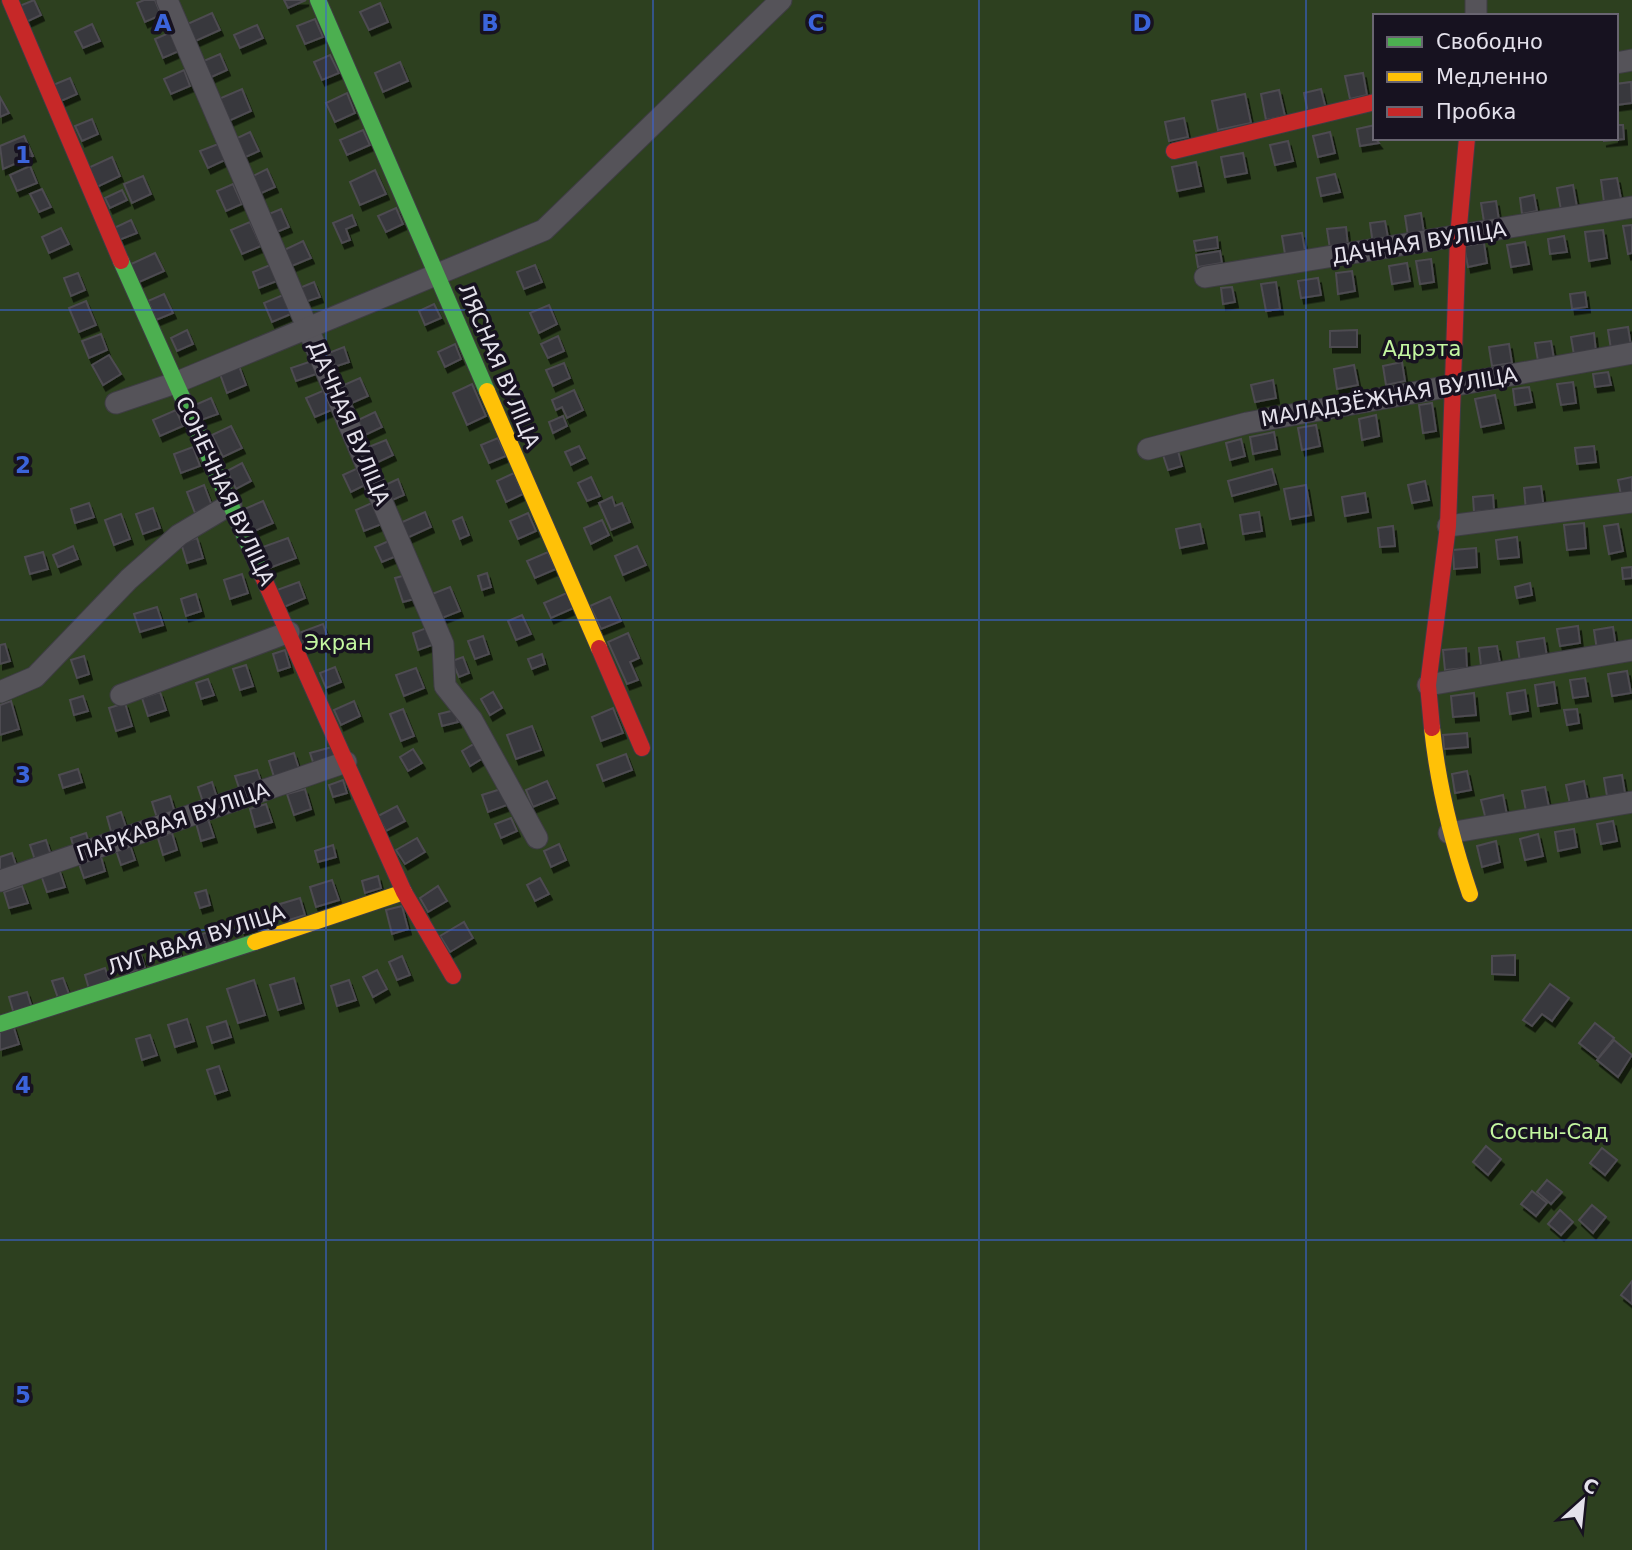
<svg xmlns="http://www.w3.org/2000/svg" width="1632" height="1550" font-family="'DejaVu Sans',sans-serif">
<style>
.green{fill:#2d401f;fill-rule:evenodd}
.building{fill:#39373d;stroke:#4d4b51;stroke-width:2;filter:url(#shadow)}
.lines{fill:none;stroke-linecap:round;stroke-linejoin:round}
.street-casing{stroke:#3e3d43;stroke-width:23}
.fast-casing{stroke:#3e3d43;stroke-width:18}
.slow-casing{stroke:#3e3d43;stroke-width:18}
.jam-casing{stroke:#3e3d43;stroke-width:18}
.street{stroke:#555359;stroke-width:21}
.fast{stroke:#4caf50;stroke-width:16}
.slow{stroke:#ffc107;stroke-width:16}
.jam{stroke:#c62828;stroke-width:16}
.grid{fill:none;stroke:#3b64db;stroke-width:2;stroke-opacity:0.55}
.labels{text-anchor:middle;stroke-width:7;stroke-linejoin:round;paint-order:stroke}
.street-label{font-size:21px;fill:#e4e1eb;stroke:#171220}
.park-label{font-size:21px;fill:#c3f6a0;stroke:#171220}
.grid-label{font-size:23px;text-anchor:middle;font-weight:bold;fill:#3b64db;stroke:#171220;stroke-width:7;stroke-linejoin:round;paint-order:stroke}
</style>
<defs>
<filter id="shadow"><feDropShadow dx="3" dy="5.5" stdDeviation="0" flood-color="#0009"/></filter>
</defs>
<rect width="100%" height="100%" fill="#212026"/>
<path class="green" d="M0,0H1632V1550H0ZM1375,16H1616V138H1375Z"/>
<g class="building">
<polygon points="34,0 41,15 24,23 17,7"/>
<polygon points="144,0 155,0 161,15 145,22 137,3"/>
<polygon points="284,0 306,0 288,8"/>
<polygon points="380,3 388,22 369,30 360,12"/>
<polygon points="212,13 220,30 191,43 183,26"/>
<polygon points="315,19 323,37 305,44 297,26"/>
<polygon points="92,24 100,41 83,48 75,32"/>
<polygon points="257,25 263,38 240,48 234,35"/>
<polygon points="171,32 179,51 163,58 155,39"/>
<polygon points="220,54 227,70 207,79 199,63"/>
<polygon points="330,55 339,73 322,80 314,62"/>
<polygon points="400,62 408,81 383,92 375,73"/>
<polygon points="184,70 190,86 171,94 164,79"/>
<polygon points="1363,73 1367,95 1350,99 1345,76"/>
<polygon points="70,78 77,94 61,101 53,85"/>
<polygon points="1631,82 1632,103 1616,105 1616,84"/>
<polygon points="242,89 251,111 224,123 214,101"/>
<polygon points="1321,89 1326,109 1308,113 1304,93"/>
<polygon points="1279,90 1285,116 1266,120 1261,94"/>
<polygon points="347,93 355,113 335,122 326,103"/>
<polygon points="1245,94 1251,123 1218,130 1212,101"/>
<polygon points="0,97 9,113 0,117"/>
<polygon points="1184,118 1188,137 1169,141 1165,122"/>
<polygon points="92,119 98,134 82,141 75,126"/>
<polygon points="1375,125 1375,138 1379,143 1360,146 1357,129"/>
<polygon points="1616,125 1623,125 1624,139 1603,141 1616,138"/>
<polygon points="363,130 370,145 347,155 340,140"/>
<polygon points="250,132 259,151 241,159 233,140"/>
<polygon points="1330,132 1335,153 1318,157 1313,136"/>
<polygon points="24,136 33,156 3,169 0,146"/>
<polygon points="1288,141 1293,161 1275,165 1270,145"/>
<polygon points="218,144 225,160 208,168 200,151"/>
<polygon points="1243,153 1247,173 1225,177 1221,157"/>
<polygon points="112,157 120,176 97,187 88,168"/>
<polygon points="1196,162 1201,186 1177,191 1172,167"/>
<polygon points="30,166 37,183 17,191 10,175"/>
<polygon points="267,169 275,187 257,195 249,178"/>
<polygon points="375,170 386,194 360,205 350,182"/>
<polygon points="1335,174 1340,192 1321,196 1317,178"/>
<polygon points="143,176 151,194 132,203 124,184"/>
<polygon points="1617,178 1621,199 1604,202 1601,180"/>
<polygon points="233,184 242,204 226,211 217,191"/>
<polygon points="1573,185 1577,207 1561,210 1557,188"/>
<polygon points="42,189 51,207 39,212 30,194"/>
<polygon points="122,190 127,200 110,208 105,198"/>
<polygon points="1534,195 1537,211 1522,214 1520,198"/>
<polygon points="1496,201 1499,220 1484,222 1481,203"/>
<polygon points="396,208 403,224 386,232 378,216"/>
<polygon points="281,209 289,227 272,234 264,216"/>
<polygon points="1421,213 1424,233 1408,236 1405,216"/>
<polygon points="352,215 356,225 346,229 350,240 342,243 333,223"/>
<polygon points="131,220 137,233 119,240 114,228"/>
<polygon points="1385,221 1389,243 1373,245 1370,223"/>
<polygon points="250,222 261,246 242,254 231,230"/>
<polygon points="1632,225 1632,253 1628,254 1623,226"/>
<polygon points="1346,227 1348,246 1330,249 1327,229"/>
<polygon points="61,228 69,244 49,253 42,237"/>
<polygon points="1603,230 1607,258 1589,261 1585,232"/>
<polygon points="1302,233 1305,251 1285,254 1282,236"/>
<polygon points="1564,236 1567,252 1550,254 1548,239"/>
<polygon points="1217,237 1218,248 1196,251 1194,241"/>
<polygon points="303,241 311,258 287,268 280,252"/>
<polygon points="1525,242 1529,264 1511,267 1507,245"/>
<polygon points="1484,243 1487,263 1468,267 1464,246"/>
<polygon points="1220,251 1222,263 1198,267 1196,255"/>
<polygon points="155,253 164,271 137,283 129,265"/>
<polygon points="1431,259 1434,282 1420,284 1416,261"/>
<polygon points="1407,263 1410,281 1392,284 1389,266"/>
<polygon points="270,265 277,281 259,288 253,272"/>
<polygon points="535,265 542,282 524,289 517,272"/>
<polygon points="1352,271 1355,291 1338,294 1336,273"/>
<polygon points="78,273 85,290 71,296 64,278"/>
<polygon points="1318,278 1321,295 1301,298 1298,281"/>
<polygon points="314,282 320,297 302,303 297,289"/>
<polygon points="1276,282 1280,309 1266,311 1261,284"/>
<polygon points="1232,287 1235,302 1223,304 1221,288"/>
<polygon points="1585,292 1587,307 1572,309 1570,294"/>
<polygon points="164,294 173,313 156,320 148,301"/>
<polygon points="283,295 291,314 272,322 264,303"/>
<polygon points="86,301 96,325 79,332 69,308"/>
<polygon points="434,304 441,318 425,325 419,311"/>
<polygon points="549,305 557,324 539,333 530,313"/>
<polygon points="1628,327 1631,346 1611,349 1608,330"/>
<polygon points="187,330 193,344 177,351 171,338"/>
<polygon points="1357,330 1357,347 1330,347 1330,331"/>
<polygon points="1594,333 1596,352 1574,355 1571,337"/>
<polygon points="101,334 107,350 89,358 82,341"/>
<polygon points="558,336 564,351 548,358 541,344"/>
<polygon points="1551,341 1554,359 1538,361 1535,343"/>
<polygon points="455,344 461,359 445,367 438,352"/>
<polygon points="1509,344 1512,363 1492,366 1489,347"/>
<polygon points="344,347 349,362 331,368 326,354"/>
<polygon points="109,355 121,374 103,385 92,365"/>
<polygon points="312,361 316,374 296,381 291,368"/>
<polygon points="1402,362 1405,381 1386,385 1383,366"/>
<polygon points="564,363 570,378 553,386 546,370"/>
<polygon points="1354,365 1358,385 1337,389 1334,369"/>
<polygon points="239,366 246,385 227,393 220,374"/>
<polygon points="1608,372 1611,385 1595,387 1593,374"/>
<polygon points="360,378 368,396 345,406 337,388"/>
<polygon points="1273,380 1276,398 1255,402 1251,385"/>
<polygon points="1573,382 1576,403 1561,405 1557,384"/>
<polygon points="472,384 486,416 467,425 453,393"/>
<polygon points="1529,387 1532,402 1515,405 1513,389"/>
<polygon points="325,390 334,409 315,417 306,398"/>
<polygon points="574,390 583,410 567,418 562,407 556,410 552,400"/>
<polygon points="1495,395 1501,423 1481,427 1475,399"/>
<polygon points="211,398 218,414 201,420 195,405"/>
<polygon points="1432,403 1436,431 1423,433 1419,405"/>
<polygon points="176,410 183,426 160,436 153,420"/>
<polygon points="375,412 382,427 363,436 356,421"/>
<polygon points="1376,415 1379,436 1362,440 1359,419"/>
<polygon points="563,416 567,426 553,433 549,422"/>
<polygon points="1316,425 1320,446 1302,450 1298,428"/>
<polygon points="231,426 242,448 223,457 212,435"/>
<polygon points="1274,432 1277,449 1253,454 1250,437"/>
<polygon points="498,438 506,456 489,463 481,445"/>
<polygon points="1241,439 1245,456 1230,460 1226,443"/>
<polygon points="386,440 393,455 374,464 366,448"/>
<polygon points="579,446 585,458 571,465 565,452"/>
<polygon points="1594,446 1596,462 1577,464 1575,448"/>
<polygon points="193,447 200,466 181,473 174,454"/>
<polygon points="1178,451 1182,466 1168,470 1163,455"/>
<polygon points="242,463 251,481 236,489 227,471"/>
<polygon points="358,468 365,485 351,492 343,475"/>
<polygon points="1272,469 1276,484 1232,496 1228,481"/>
<polygon points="514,473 523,494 506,502 497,481"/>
<polygon points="591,477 600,496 587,501 578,483"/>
<polygon points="1632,477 1632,493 1621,495 1618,480"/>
<polygon points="398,479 404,495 390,501 383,486"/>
<polygon points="1425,481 1429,500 1412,503 1408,485"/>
<polygon points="204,485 212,506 195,513 187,492"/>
<polygon points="1306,485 1311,515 1290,519 1284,489"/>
<polygon points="1541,486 1544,509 1526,511 1524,488"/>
<polygon points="1365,493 1368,512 1345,516 1342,497"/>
<polygon points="1493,495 1494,510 1474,512 1473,497"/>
<polygon points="612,497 615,506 622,503 630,522 611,530 599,503"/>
<polygon points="263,501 273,523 250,533 240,511"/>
<polygon points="374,502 382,524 364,531 356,510"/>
<polygon points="89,503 94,517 75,523 71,509"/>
<polygon points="153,508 160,528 143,534 136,514"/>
<polygon points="425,512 431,527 407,538 400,523"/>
<polygon points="1259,512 1262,531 1243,534 1240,515"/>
<polygon points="528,513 536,531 518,539 510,521"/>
<polygon points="121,514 130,539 114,545 105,520"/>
<polygon points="462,517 469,535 460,539 453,521"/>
<polygon points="602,520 609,535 591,544 584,528"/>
<polygon points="1584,523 1586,548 1567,550 1564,525"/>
<polygon points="1200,524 1204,543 1180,548 1176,529"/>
<polygon points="1618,524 1623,551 1609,554 1604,526"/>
<polygon points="1393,526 1395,546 1380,547 1378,528"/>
<polygon points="1517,537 1519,557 1498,559 1496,540"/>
<polygon points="197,538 203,558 187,563 181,543"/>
<polygon points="288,538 296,558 267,569 260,548"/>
<polygon points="391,540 399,555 382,562 375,547"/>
<polygon points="73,546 78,559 58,567 53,555"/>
<polygon points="637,546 646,565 623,575 615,556"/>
<polygon points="1476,548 1477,567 1454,569 1453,550"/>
<polygon points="43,552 48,569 30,574 25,557"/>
<polygon points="548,552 556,569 535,578 527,561"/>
<polygon points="1632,567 1632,578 1623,579 1622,568"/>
<polygon points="487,573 491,587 482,590 478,576"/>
<polygon points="242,574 248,593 230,599 224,580"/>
<polygon points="410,574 418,598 403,602 395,578"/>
<polygon points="299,582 305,598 284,607 277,590"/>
<polygon points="1530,583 1532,595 1517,598 1515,587"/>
<polygon points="450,587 460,611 442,618 432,594"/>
<polygon points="569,592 576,607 551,618 544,603"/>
<polygon points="196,594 201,611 186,616 181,599"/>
<polygon points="610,597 621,621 601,629 590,606"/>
<polygon points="157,607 163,625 140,632 134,614"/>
<polygon points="522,615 531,634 516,640 508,621"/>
<polygon points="323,624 328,639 302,649 296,634"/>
<polygon points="432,626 438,643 418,650 413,633"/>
<polygon points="1578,626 1580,643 1560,646 1557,629"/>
<polygon points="1613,627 1616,647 1597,650 1594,630"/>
<polygon points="628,633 639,658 630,662 638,680 627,684 608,642"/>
<polygon points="483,636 489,654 475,659 468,641"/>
<polygon points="1544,638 1547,657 1520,662 1517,642"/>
<polygon points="5,644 10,661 0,664 0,645"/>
<polygon points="1497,646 1500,663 1481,666 1479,648"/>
<polygon points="1466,648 1467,668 1445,670 1443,650"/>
<polygon points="285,650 290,667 278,671 273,654"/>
<polygon points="542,654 545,664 532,669 528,659"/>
<polygon points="84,656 89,674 77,678 71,660"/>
<polygon points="463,657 469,673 459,677 452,661"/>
<polygon points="246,665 253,686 240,690 233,669"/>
<polygon points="335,667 341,682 326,688 320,673"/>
<polygon points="416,668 424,688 404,696 396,675"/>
<polygon points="1627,671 1631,693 1612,696 1608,674"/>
<polygon points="1585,678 1588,696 1573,698 1570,680"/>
<polygon points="208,679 214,695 201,699 196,683"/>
<polygon points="1554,682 1557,703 1538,706 1535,685"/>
<polygon points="1525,690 1528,711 1510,714 1507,693"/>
<polygon points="160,692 166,710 148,716 142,698"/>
<polygon points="493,692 502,708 490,715 481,699"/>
<polygon points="1474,693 1476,715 1453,717 1451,696"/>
<polygon points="83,696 88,711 74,715 70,700"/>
<polygon points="11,701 19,729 0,735 0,705"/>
<polygon points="354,701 360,716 341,725 334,710"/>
<polygon points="125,703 132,726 116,731 109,708"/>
<polygon points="613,708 623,733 601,741 592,717"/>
<polygon points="403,709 414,736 401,741 390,714"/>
<polygon points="1577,709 1579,723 1567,725 1564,710"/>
<polygon points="455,710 458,722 442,726 439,714"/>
<polygon points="532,726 541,750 516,759 507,735"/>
<polygon points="1467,733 1468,747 1444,749 1443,735"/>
<polygon points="477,742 485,757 470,766 462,751"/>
<polygon points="332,747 336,761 315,768 310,753"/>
<polygon points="413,749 422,763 408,771 400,757"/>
<polygon points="294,753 300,772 275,780 269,761"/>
<polygon points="626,754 632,770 603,781 597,765"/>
<polygon points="78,769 82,782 63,788 59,775"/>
<polygon points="257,770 262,784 240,791 235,776"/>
<polygon points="1467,771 1471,790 1455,793 1452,774"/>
<polygon points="1622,775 1625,793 1607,796 1604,778"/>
<polygon points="343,780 347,793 333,797 329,785"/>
<polygon points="547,781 555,798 533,807 526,790"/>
<polygon points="1584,781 1588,801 1570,804 1566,785"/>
<polygon points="212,782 218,801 204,805 198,787"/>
<polygon points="1545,787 1549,807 1526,811 1522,791"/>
<polygon points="305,789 311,809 294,815 287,794"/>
<polygon points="501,789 507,805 488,812 482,795"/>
<polygon points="1503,795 1507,815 1486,820 1481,800"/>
<polygon points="170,796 175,813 157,818 152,802"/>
<polygon points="266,804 272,822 255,827 250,809"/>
<polygon points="397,806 405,821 386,831 378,816"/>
<polygon points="121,812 127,830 112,835 107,817"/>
<polygon points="511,818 517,831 501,838 495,824"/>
<polygon points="208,819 214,837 201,841 196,823"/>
<polygon points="1613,821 1617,841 1601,844 1597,824"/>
<polygon points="1574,829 1577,847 1558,851 1555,832"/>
<polygon points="86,833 89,843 74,848 71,838"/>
<polygon points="172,833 177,850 163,855 158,838"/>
<polygon points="1538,834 1543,856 1525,860 1520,839"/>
<polygon points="417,838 425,852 405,864 396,850"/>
<polygon points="46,840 51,855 35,860 30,845"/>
<polygon points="1496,841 1500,862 1482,867 1477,846"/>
<polygon points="129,842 135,860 121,865 115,847"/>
<polygon points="559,844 566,860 551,867 544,851"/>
<polygon points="333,845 336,857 318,862 315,851"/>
<polygon points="12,853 17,868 0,874 0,857"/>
<polygon points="101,857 105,871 84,878 79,864"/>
<polygon points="59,869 65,887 47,892 41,875"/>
<polygon points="378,876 381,888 365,893 362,881"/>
<polygon points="540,878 549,894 535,901 527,885"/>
<polygon points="332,880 339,900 316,907 310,887"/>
<polygon points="22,886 28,903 9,908 4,892"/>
<polygon points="438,886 447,901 428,912 420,898"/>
<polygon points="206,890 210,905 200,908 195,893"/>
<polygon points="300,898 305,915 286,921 280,904"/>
<polygon points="402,906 408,929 392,934 386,910"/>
<polygon points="265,912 269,925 243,933 239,920"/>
<polygon points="464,922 473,938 450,952 440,936"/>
<polygon points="221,928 226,944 207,950 202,934"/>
<polygon points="177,942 181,957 168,961 163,947"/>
<polygon points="140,952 145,968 127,974 122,958"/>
<polygon points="1515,955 1515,975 1492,974 1492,956"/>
<polygon points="402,956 410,975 397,980 389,962"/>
<polygon points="105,968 110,982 89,989 85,975"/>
<polygon points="377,970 387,989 373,997 363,977"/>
<polygon points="63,978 69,994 58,998 52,981"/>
<polygon points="294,978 301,1003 278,1010 270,985"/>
<polygon points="254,980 265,1015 238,1023 227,989"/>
<polygon points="349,980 356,1000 337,1006 331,986"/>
<polygon points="1550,984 1569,998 1552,1021 1542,1014 1532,1026 1523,1020"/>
<polygon points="27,992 32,1008 14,1014 9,997"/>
<polygon points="187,1019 194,1041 175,1047 168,1025"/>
<polygon points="226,1021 231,1037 212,1043 207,1027"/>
<polygon points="1595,1023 1614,1038 1598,1058 1579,1043"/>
<polygon points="13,1025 19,1044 0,1050 0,1030"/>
<polygon points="150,1035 157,1055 142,1060 136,1039"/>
<polygon points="1614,1040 1632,1055 1618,1077 1597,1060"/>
<polygon points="219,1066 227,1090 215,1094 207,1070"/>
<polygon points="1486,1146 1501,1159 1488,1175 1473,1162"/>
<polygon points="1602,1148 1617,1160 1605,1175 1590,1163"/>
<polygon points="1547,1180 1562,1192 1551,1204 1537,1192"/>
<polygon points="1532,1191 1547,1203 1536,1216 1521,1204"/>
<polygon points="1592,1205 1606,1217 1593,1233 1579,1220"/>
<polygon points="1560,1210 1573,1222 1561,1235 1548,1224"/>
<polygon points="1632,1281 1632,1304 1621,1295"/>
</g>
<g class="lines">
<g class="street-casing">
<g id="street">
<polyline points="167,0 443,644 445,686 472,720 537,838"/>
<polyline points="1476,16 1476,0"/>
<polyline points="1616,63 1632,60"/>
<polyline points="1205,277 1632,207"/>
<polyline points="116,403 175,383 544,230 781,0"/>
<polyline points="1148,449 1247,423 1632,353"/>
<polyline points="1448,526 1632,502"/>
<polyline points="1428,685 1632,650"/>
<polyline points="0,692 35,677 129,579 179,535 231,504"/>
<polyline points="121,695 289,632"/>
<polyline points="1449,833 1632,802"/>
<polyline points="0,881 346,762"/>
</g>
</g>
<g class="fast-casing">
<g id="fast">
<polyline points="318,0 487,391"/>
<polyline points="121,261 263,577"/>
<polyline points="0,1024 255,942"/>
</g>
</g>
<g class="slow-casing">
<g id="slow">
<polyline points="487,391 599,648"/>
<path d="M1432,728C1438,786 1451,838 1470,894"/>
<polyline points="255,942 404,892"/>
</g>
</g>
<g class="jam-casing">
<g id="jam">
<polyline points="10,0 121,261"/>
<polyline points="1174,151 1375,102"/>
<polyline points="263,577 404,892 453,976"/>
<polyline points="599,648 642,748"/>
<polyline points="1432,728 1428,685 1448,526 1458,237 1467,138"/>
</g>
</g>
<use href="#street" class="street"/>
<use href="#fast" class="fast"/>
<use href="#slow" class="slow"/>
<use href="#jam" class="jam"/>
</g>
<path class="grid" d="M326,0V1550M653,0V1550M979,0V1550M1306,0V1550M0,310H1632M0,620H1632M0,930H1632M0,1240H1632"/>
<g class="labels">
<g class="street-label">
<text transform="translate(1419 243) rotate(-9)" y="7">ДАЧНАЯ ВУЛІЦА</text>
<text transform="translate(499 366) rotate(67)" y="7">ЛЯСНАЯ ВУЛІЦА</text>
<text transform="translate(1389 397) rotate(-10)" y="7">МАЛАДЗЁЖНАЯ ВУЛІЦА</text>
<text transform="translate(349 423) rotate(67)" y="7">ДАЧНАЯ ВУЛІЦА</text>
<text transform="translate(225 491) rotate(65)" y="7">СОНЕЧНАЯ ВУЛІЦА</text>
<text transform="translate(173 822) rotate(-19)" y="7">ПАРКАВАЯ ВУЛІЦА</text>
<text transform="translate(196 940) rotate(-18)" y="7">ЛУГАВАЯ ВУЛІЦА</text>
</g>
<g class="park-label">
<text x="1422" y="356">Адрэта</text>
<text x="338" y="650">Экран</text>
<text x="1549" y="1139">Сосны-Сад</text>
</g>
</g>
<g class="grid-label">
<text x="163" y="31">A</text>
<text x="490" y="31">B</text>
<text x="816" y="31">C</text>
<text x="1142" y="31">D</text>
<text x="23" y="163">1</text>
<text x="23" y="473">2</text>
<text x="23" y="783">3</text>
<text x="23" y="1093">4</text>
<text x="23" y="1403">5</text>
</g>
<rect x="1373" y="14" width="245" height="126" fill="#171220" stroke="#696571" stroke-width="2"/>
<rect x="1387" y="37" width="35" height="10" fill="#4caf50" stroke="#696571" stroke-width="2"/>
<text x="1436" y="49" font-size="21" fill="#e4e1eb">Свободно</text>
<rect x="1387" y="72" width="35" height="10" fill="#ffc107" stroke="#696571" stroke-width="2"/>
<text x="1436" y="84" font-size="21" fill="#e4e1eb">Медленно</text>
<rect x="1387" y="107" width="35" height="10" fill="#c62828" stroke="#696571" stroke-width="2"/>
<text x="1436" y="119" font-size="21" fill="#e4e1eb">Пробка</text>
<g transform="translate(1583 1501) rotate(27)" stroke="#171220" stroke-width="5" paint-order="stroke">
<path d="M0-5L12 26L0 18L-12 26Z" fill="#e4e1eb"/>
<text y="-10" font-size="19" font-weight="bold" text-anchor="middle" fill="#e4e1eb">С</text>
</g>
</svg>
